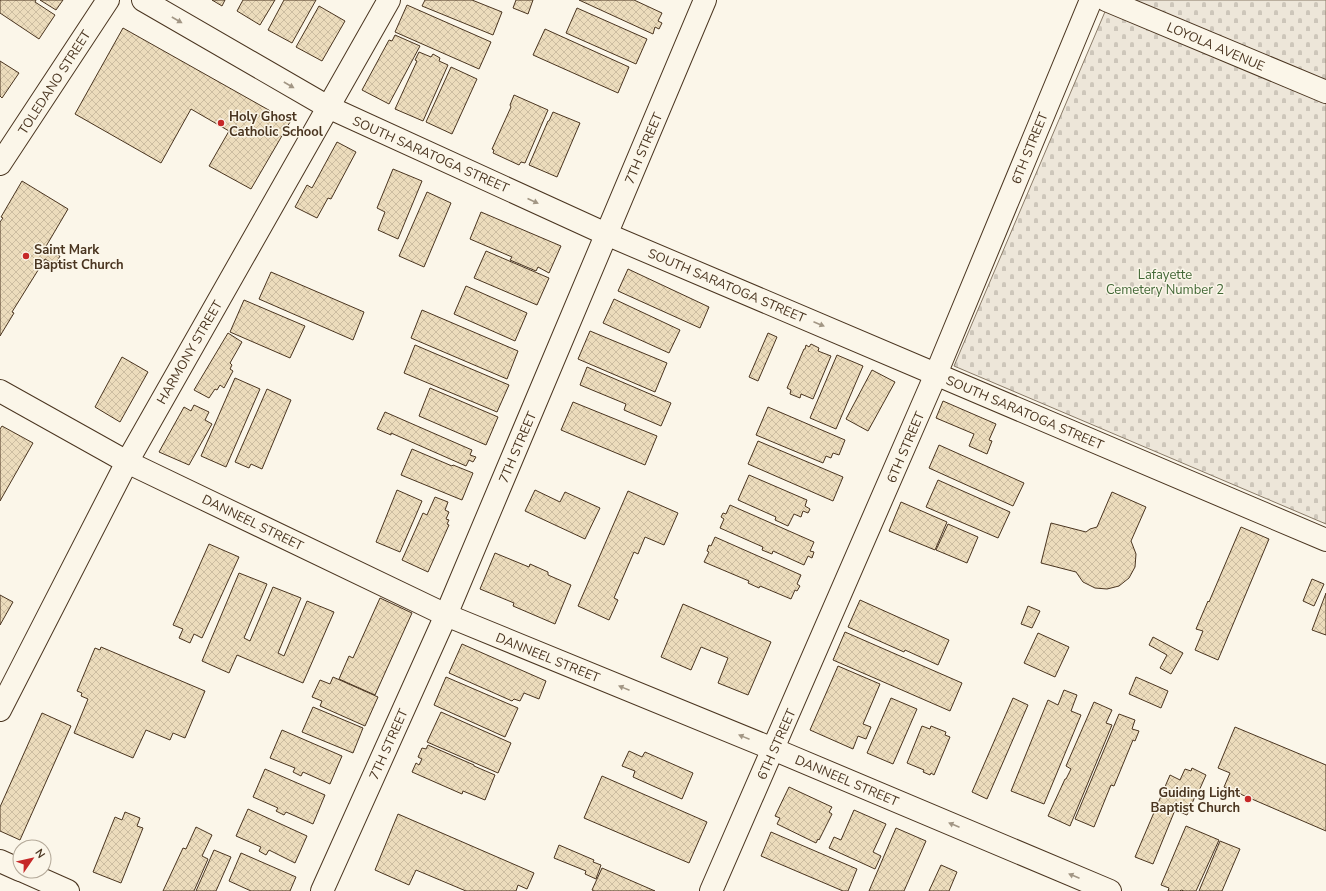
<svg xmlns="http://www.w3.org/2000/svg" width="1326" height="891" font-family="'Nunito Sans',sans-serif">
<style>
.cemetery{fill:url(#cemetery-stones);stroke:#887966}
.building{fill:url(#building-cross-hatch);stroke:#4a3520}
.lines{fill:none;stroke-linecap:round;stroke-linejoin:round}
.minor-casing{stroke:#4a3520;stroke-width:24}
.minor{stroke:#fbf6e9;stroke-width:22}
.oneway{fill:#a29684}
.poi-dot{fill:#c62828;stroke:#fbf6e9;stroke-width:1.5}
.labels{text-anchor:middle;stroke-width:3;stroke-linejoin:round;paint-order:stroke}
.street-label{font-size:13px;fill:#4a3520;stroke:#fbf6e9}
.poi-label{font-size:13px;font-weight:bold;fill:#4a3520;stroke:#fbf6e9;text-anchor:start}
.park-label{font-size:13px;fill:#436837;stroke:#fbf6e9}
</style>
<defs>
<pattern id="cemetery-stones" width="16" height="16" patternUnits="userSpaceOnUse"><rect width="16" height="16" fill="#ede6d9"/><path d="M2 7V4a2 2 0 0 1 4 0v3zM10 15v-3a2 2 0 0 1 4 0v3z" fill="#cdc6ba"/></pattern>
<pattern id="building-cross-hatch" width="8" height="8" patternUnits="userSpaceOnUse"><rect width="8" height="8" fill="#ecdcbc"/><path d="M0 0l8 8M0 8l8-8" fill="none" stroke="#ccbda1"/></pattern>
</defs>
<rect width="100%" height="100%" fill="#fbf6e9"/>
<polygon class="cemetery" points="1110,0 1326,0 1326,524 954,366"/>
<g class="building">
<polygon points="0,0 36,0 35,2 55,15 39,39 0,13"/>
<polygon points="40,0 63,0 56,10"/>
<polygon points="212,0 225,0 222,6"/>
<polygon points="243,0 275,0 260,25 237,11"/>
<polygon points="284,0 316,0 292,43 268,30"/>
<polygon points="425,0 472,0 502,12 493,35 422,6"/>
<polygon points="516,0 533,0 528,14 513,8"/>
<polygon points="579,0 634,0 662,13 658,21 662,23 659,29 655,27 653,34"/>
<polygon points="407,5 491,42 479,69 395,32"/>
<polygon points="319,6 345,21 322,61 296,47"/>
<polygon points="577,8 647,39 636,64 566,33"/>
<polygon points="123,28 290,122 251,189 209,166 229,131 191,109 161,163 75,114"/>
<polygon points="545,29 629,67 618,93 533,55"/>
<polygon points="395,35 420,46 389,104 362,90 389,40 392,41"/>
<polygon points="419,52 431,57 433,54 440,58 439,61 448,65 423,121 395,109 417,61 415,60"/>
<polygon points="0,61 19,73 2,98 0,96"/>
<polygon points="451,67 477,79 452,134 426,122"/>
<polygon points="514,95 548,110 525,163 521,162 519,165 493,153 494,150 492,149 511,107 510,105"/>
<polygon points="553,112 580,123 557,177 529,165 548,121 549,121"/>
<polygon points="337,142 356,152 331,199 328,198 317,218 295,207 307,185 312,188"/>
<polygon points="393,169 422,181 398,239 378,230 385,212 377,208"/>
<polygon points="22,181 68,209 45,248 60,256 55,265 45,259 12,312 14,313 0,336 0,222 3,218 1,217"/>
<polygon points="427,192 451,203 424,267 399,256"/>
<polygon points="481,212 561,246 549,273 538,267 536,271 510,260 512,257 470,239"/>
<polygon points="486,251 549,278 537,305 474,278"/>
<polygon points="628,269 709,307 700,328 618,291"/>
<polygon points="271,272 364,312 353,340 259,299"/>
<polygon points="466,286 527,313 515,341 454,314"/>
<polygon points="614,299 680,330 669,353 603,323"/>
<polygon points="244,300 305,326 290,358 230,332"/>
<polygon points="422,310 518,351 507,379 411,338"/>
<polygon points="590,331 667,363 655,392 578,359"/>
<polygon points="228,333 242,342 230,363 232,365 230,369 233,371 224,388 220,385 217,390 215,389 209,398 194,390"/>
<polygon points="768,333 777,337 758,381 749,377"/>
<polygon points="811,344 819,348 818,351 831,356 813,399 801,394 800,398 790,394 791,390 787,388 804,349 805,349 806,345 809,347"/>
<polygon points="415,345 509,385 497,412 404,373"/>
<polygon points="837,355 863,366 836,429 810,418"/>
<polygon points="122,357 148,372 120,422 95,407"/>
<polygon points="587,367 671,403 661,426 624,410 626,404 580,385"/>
<polygon points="872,370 895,382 868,431 846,419"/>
<polygon points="235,378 260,389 226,467 201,456"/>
<polygon points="430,388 498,417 486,445 419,416"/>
<polygon points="267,389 291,400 262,469 251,464 249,468 235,462"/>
<polygon points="943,401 996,424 989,440 992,441 987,454 969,446 974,434 936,418"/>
<polygon points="573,402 657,436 645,465 561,430"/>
<polygon points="194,405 209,412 205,420 212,424 189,465 159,452 184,407 191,411"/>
<polygon points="768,407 845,440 839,455 833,453 831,458 826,456 823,463 756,435"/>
<polygon points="385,412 472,450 470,455 476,457 473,462 469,460 466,466 391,433 391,435 377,429"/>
<polygon points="2,426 33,443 0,501 0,429"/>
<polygon points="758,441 843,477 833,501 748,464"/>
<polygon points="939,445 1024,483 1013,506 929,468"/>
<polygon points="412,449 452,466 453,465 473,473 462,500 401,475"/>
<polygon points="749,475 807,500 805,506 810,509 808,513 803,511 801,517 794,514 788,526 775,520 776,517 738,500"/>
<polygon points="938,480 1010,512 998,538 926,507"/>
<polygon points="397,490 422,501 400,552 376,542"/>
<polygon points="535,490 560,502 565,492 600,508 585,539 525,511"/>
<polygon points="628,491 678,513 664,545 645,537 638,554 634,552 614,598 618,600 609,620 578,606"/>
<polygon points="1112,492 1146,507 1131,541 1136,554 1135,567 1129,578 1119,586 1107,589 1095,588 1083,582 1076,572 1041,563 1051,523 1086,532 1090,529 1097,527"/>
<polygon points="435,497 448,502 445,510 449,512 446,519 449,520 447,524 449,525 428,572 402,560 423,513 427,515"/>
<polygon points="901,502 947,522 935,550 889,531"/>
<polygon points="730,505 814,542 810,551 814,552 812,558 808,556 804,565 773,551 772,554 762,550 763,547 720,528 724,519 721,517 723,513 726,514"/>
<polygon points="948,524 978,537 967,563 936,550"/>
<polygon points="1241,527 1269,539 1218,660 1195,650 1203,631 1196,629 1208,601 1209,602"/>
<polygon points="715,537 801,575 797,584 800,586 797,591 795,590 791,599 760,586 759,588 748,583 749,581 704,562 709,552 707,551 709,545 711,546"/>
<polygon points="209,544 239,557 202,638 194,634 190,643 179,638 183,629 173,625"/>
<polygon points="495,553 529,567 530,564 548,572 548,575 571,585 555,624 513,606 514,603 480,589"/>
<polygon points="239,573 267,584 244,638 250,641 273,587 301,598 278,653 284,656 307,601 334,612 303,683 237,655 229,673 202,661"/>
<polygon points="1312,579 1324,584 1314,606 1303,601"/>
<polygon points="1326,593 1326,635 1312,630"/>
<polygon points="0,595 13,602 0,625"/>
<polygon points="380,598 412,613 375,695 339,679 349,656 353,658"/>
<polygon points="860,600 949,640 938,665 905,650 904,652 848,627"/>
<polygon points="683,604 771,642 748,695 718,683 728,658 701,647 691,670 661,657"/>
<polygon points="1028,606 1040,611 1032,628 1021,624"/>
<polygon points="845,632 962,683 950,711 833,660"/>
<polygon points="1038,633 1069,647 1055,677 1024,663"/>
<polygon points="1153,637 1183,653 1171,674 1160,668 1167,655 1149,645"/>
<polygon points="462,644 546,681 539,699 524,693 520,701 514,699 512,701 449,673"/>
<polygon points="101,647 205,691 185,738 173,733 170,740 146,730 133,758 74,733 88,699 81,696 82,693 77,691 95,648 100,650"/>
<polygon points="838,666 880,684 863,724 871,727 866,739 858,736 853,749 810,730"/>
<polygon points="333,677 378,697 365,726 320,706 322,701 312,697 320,680 330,684"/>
<polygon points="446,677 518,708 505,737 434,705"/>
<polygon points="1136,677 1168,691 1161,708 1129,694"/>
<polygon points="1064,690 1077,695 1071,711 1081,715 1044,804 1011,791 1048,700 1058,705"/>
<polygon points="891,698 917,709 893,764 867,753"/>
<polygon points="1013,698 1028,705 987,799 972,792"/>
<polygon points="1094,702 1112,710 1106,723 1112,725 1070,826 1048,816 1065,779 1066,779 1071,769 1066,766"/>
<polygon points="313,707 363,728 353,753 302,732"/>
<polygon points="441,712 511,743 498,773 427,742"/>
<polygon points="42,713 71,726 20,840 0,831 0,807"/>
<polygon points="1119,714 1135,720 1132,729 1139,731 1135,741 1133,740 1114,786 1111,785 1094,827 1075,819"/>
<polygon points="922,726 930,729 931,726 946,732 945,735 950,737 934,775 931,773 930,775 923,772 924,770 907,763"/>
<polygon points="1235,727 1326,765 1326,831 1224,787 1230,773 1218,768"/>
<polygon points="282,730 342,756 330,784 303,772 301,776 293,772 295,768 270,758"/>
<polygon points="428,745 474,765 474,766 495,775 485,800 463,791 462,794 412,772 416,763 419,765 422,759 418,757 422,748 426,749"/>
<polygon points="629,751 642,757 645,752 693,773 682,799 633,777 635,771 622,766"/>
<polygon points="1192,768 1206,775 1198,793 1197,792 1187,815 1175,810 1153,864 1135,857 1170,775 1180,780 1185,769 1191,771"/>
<polygon points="265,769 325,795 313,824 286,812 284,815 276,811 278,808 253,797"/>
<polygon points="602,776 707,822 689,863 584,818"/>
<polygon points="789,787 832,807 829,812 832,814 819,840 818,839 816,843 777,824 780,818 775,816"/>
<polygon points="248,809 307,836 295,863 269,850 266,855 259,851 261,847 236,836"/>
<polygon points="854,810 886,824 873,852 881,856 875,869 829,848 834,837 841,840"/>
<polygon points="125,812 140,818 137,826 143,828 121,883 93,872 115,817 122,820"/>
<polygon points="398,814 534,873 527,889 518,885 516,891 466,891 416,870 409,885 375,870"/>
<polygon points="1186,826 1219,840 1196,891 1184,891 1181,890 1180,891 1168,891 1169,888 1161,885"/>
<polygon points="196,827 212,835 202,856 208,859 194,891 163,891 183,848 186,849"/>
<polygon points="896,828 926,841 904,891 869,891"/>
<polygon points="771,832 857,869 848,891 843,891 761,856"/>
<polygon points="1220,841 1240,849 1222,891 1199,891"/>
<polygon points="559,845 594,860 593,862 601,865 596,879 585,874 586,871 554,858"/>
<polygon points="214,850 231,857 216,891 196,891"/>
<polygon points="241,853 296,877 290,891 251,891 229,881"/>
<polygon points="941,865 957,872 949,891 929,891"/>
<polygon points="602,868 655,891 594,891 592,890"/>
</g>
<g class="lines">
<g class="minor-casing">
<g id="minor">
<polyline points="143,0 328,107 606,234 1326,540"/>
<polyline points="1106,0 1326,92"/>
<polyline points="0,164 108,0"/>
<polyline points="0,391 127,462 446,615 773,749 1110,891"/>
<polyline points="0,710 127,462 389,0"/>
<polyline points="0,861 20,870"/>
<polyline points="23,871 68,891"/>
<polyline points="322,891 446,615 705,0"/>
<polyline points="711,891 936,374 1091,0"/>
</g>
</g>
<use href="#minor" class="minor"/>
</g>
<defs><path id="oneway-solid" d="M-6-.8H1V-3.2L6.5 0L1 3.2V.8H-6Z"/></defs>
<g class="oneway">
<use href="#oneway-solid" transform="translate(177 20) rotate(30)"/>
<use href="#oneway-solid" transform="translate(289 85) rotate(30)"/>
<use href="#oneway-solid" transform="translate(533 201) rotate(24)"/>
<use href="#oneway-solid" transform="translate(819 324) rotate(23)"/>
<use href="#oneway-solid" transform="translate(624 688) rotate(-158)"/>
<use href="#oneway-solid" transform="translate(744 737) rotate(-158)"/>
<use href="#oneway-solid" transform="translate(954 825) rotate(-157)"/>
<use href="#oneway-solid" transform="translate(1074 876) rotate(-157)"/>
</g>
<g class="poi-dot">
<circle cx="221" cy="123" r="4"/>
<circle cx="26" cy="256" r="4"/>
<circle cx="1248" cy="799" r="4"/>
</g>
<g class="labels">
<g class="street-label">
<text transform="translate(1216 46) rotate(23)" y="5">LOYOLA AVENUE</text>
<text transform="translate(54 82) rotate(-57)" y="5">TOLEDANO STREET</text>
<text transform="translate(643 148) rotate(-67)" y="5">7TH STREET</text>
<text transform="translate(1029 148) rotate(-68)" y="5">6TH STREET</text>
<text transform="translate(431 154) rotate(24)" y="5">SOUTH SARATOGA STREET</text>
<text transform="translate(727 285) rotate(23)" y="5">SOUTH SARATOGA STREET</text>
<text transform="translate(189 352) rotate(-60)" y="5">HARMONY STREET</text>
<text transform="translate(1025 412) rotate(23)" y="5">SOUTH SARATOGA STREET</text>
<text transform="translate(517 447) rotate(-67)" y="5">7TH STREET</text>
<text transform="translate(905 447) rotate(-67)" y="5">6TH STREET</text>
<text transform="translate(253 522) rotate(26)" y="5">DANNEEL STREET</text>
<text transform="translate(548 657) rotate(22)" y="5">DANNEEL STREET</text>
<text transform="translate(388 744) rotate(-66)" y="5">7TH STREET</text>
<text transform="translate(776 744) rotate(-66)" y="5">6TH STREET</text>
<text transform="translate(847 780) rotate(23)" y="5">DANNEEL STREET</text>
</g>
<g class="poi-label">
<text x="229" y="121">Holy Ghost<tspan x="229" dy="15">Catholic School</tspan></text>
<text x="34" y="254">Saint Mark<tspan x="34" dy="15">Baptist Church</tspan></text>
<text x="1240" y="797" text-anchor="end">Guiding Light<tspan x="1240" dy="15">Baptist Church</tspan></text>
</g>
<g class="park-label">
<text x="1165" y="279">Lafayette<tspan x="1165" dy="15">Cemetery Number 2</tspan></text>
</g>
</g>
<g transform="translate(32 859) rotate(56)"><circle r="19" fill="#fbf6e9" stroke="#b4a999"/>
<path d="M0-3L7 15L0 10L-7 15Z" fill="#c62828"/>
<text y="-6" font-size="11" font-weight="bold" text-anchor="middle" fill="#4a3520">N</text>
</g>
</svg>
